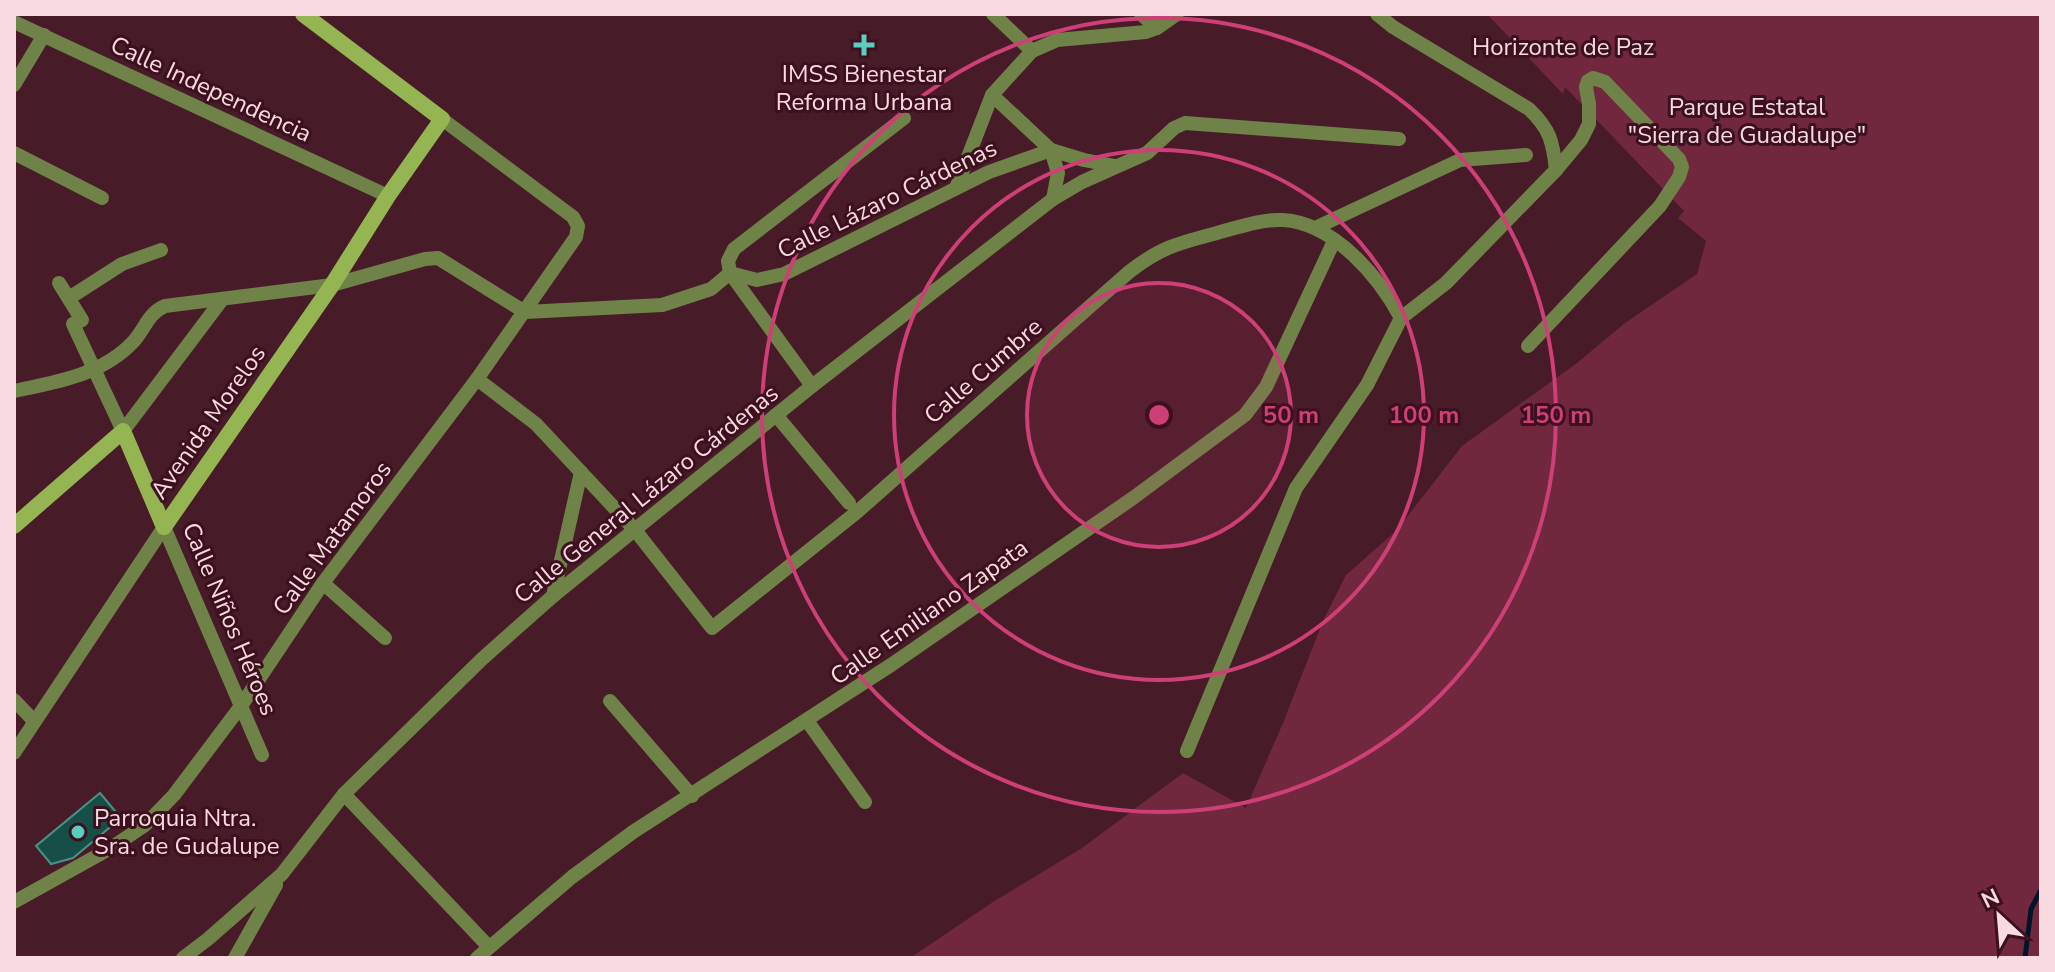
<svg xmlns="http://www.w3.org/2000/svg" width="2055" height="972" font-family="'Nunito Sans',sans-serif">
<style>
.green{fill:#71273e}
.lines{fill:none;stroke-linecap:round;stroke-linejoin:round}
.stream{stroke:#001529;stroke-width:5}
.building{fill:#174e47;stroke:#4b9086;stroke-width:2}
.street{stroke:#6f8348;stroke-width:14}
.secondary{stroke:#95b452;stroke-width:16}
.ring{fill:none;stroke:#cd3f76;stroke-width:4}
.poi-dot{fill:#59cebf;stroke:#3d101f;stroke-width:3}
.labels{text-anchor:middle;stroke-width:6;stroke-linejoin:round;paint-order:stroke}
.park-label{font-size:24px;fill:#f6dae0;stroke:#3d101f}
.poi-label{font-size:24px;fill:#f9dae0;stroke:#3d101f}
.street-label{font-size:24px;fill:#f9dae0;stroke:#3d101f}
.centre{fill:#cd3f76;stroke:#3d101f;stroke-width:4}
.ring-label{font-size:24px;text-anchor:middle;font-weight:bold;fill:#cd3f76;stroke:#3d101f;stroke-width:6;stroke-linejoin:round;paint-order:stroke}
</style>
<rect width="100%" height="100%" fill="#481b28"/>
<polygon class="green" points="1487,14 2041,14 2041,958 910,958 993,902 1082,848 1183,773 1246,808 1283,723 1323,621 1346,575 1396,531 1462,446 1577,363 1625,323 1697,274 1706,241 1678,218 1684,211 1565,87 1563,94"/>
<g class="lines">
<polyline class="stream" points="2025,958 2031,909 2041,890"/>
</g>
<polygon class="building" points="100,793 121,818 73,858 51,864 36,846"/>
<g class="lines">
<g class="street">
<polyline points="993,14 1032,51"/>
<polyline points="1141,14 1157,28"/>
<path d="M1377,14L1393,27L1529,109C1550,129 1553,142 1556,170"/>
<polyline points="14,22 388,196"/>
<polyline points="14,85 44,35"/>
<polyline points="992,95 1051,150 1058,173 1053,199"/>
<polyline points="14,153 102,198"/>
<polyline points="956,188 992,95 1032,51 1057,40 1146,32 1157,28 1177,14"/>
<polyline points="1315,228 1460,160 1526,155"/>
<polyline points="59,283 82,320 73,324 123,431 221,301"/>
<polyline points="69,298 122,264 161,250"/>
<path d="M477,379L536,424L635,530L712,628L857,512L1129,272C1161,247 1179,243 1217,233C1239,227 1261,219 1283,220C1334,223 1379,277 1401,318"/>
<polyline points="812,386 730,273 728,261 734,249 904,118"/>
<path d="M14,391C56,382 102,375 133,342C146,328 147,314 165,306L332,285L425,259L438,258L525,312L662,305L711,289L730,273L757,280L784,274L989,172L1051,150L1084,160L1115,166"/>
<polyline points="776,415 849,503"/>
<polyline points="164,527 262,755"/>
<polyline points="323,583 385,638"/>
<polyline points="553,596 581,472"/>
<polyline points="14,700 34,721"/>
<polyline points="610,701 692,796"/>
<polyline points="808,722 865,802"/>
<polyline points="1187,751 1296,488 1367,385 1401,318 1446,283 1556,170 1581,140 1589,124 1589,104 1586,87 1588,81 1593,78 1605,82 1679,159 1682,167 1679,177 1660,206 1528,346"/>
<polyline points="14,753 164,527"/>
<polyline points="344,794 489,947"/>
<polyline points="14,902 111,848 145,825 174,795 241,706 323,583 477,379 576,237 578,226 573,217 442,119"/>
<polyline points="183,958 208,939 282,874 344,794 482,659 553,596 812,386 1053,199 1082,182 1147,153 1174,128 1185,123 1399,139"/>
<polyline points="235,958 276,885"/>
<polyline points="477,958 572,877 633,832 891,665 1133,498 1245,415 1266,387 1334,241"/>
</g>
<g class="secondary">
<polyline points="14,526 123,431 164,527"/>
<polyline points="164,527 332,285 388,196 442,119 303,14"/>
</g>
</g>
<circle cx="1159" cy="415" r="132" fill="#cd3f76" fill-opacity=".12"/>
<g class="ring">
<circle cx="1159" cy="415" r="132"/>
<circle cx="1159" cy="415" r="265"/>
<circle cx="1159" cy="415" r="397"/>
</g>
<g class="poi-dot">
<path d="M860 33h8v8h8v8h-8v8h-8v-8h-8v-8h8z"/>
<circle cx="78" cy="832" r="8"/>
</g>
<g class="labels">
<g class="park-label">
<text x="1563" y="55">Horizonte de Paz</text>
<text x="1747" y="115">Parque Estatal<tspan x="1747" dy="28">"Sierra de Guadalupe"</tspan></text>
</g>
<g class="poi-label">
<text x="864" y="82">IMSS Bienestar<tspan x="864" dy="28">Reforma Urbana</tspan></text>
<text x="94" y="826" text-anchor="start">Parroquia Ntra.<tspan x="94" dy="28">Sra. de Gudalupe</tspan></text>
</g>
<g class="street-label">
<text transform="translate(211 89) rotate(25)" y="8">Calle Independencia</text>
<text transform="translate(887 199) rotate(-26)" y="8">Calle Lázaro Cárdenas</text>
<text transform="translate(983 371) rotate(-41)" y="8">Calle Cumbre</text>
<text transform="translate(208 422) rotate(-55)" y="8">Avenida Morelos</text>
<text transform="translate(646 494) rotate(-39)" y="8">Calle General Lázaro Cárdenas</text>
<text transform="translate(332 538) rotate(-54)" y="8">Calle Matamoros</text>
<text transform="translate(929 612) rotate(-35)" y="8">Calle Emiliano Zapata</text>
<text transform="translate(230 619) rotate(67)" y="8">Calle Niños Héroes</text>
</g>
</g>
<circle cx="1159" cy="415" r="12" class="centre"/>
<g class="ring-label">
<text x="1291" y="423">50 m</text>
<text x="1424" y="423">100 m</text>
<text x="1556" y="423">150 m</text>
</g>
<rect width="2055" height="972" fill="none" stroke="#f9dae0" stroke-width="32"/>
<g transform="translate(1999 916) rotate(334)" stroke="#3d101f" stroke-width="6" paint-order="stroke">
<path d="M0-6L14 30L0 20L-14 30Z" fill="#f9dae0"/>
<text y="-12" font-size="22" font-weight="bold" text-anchor="middle" fill="#f9dae0">N</text>
</g>
</svg>
